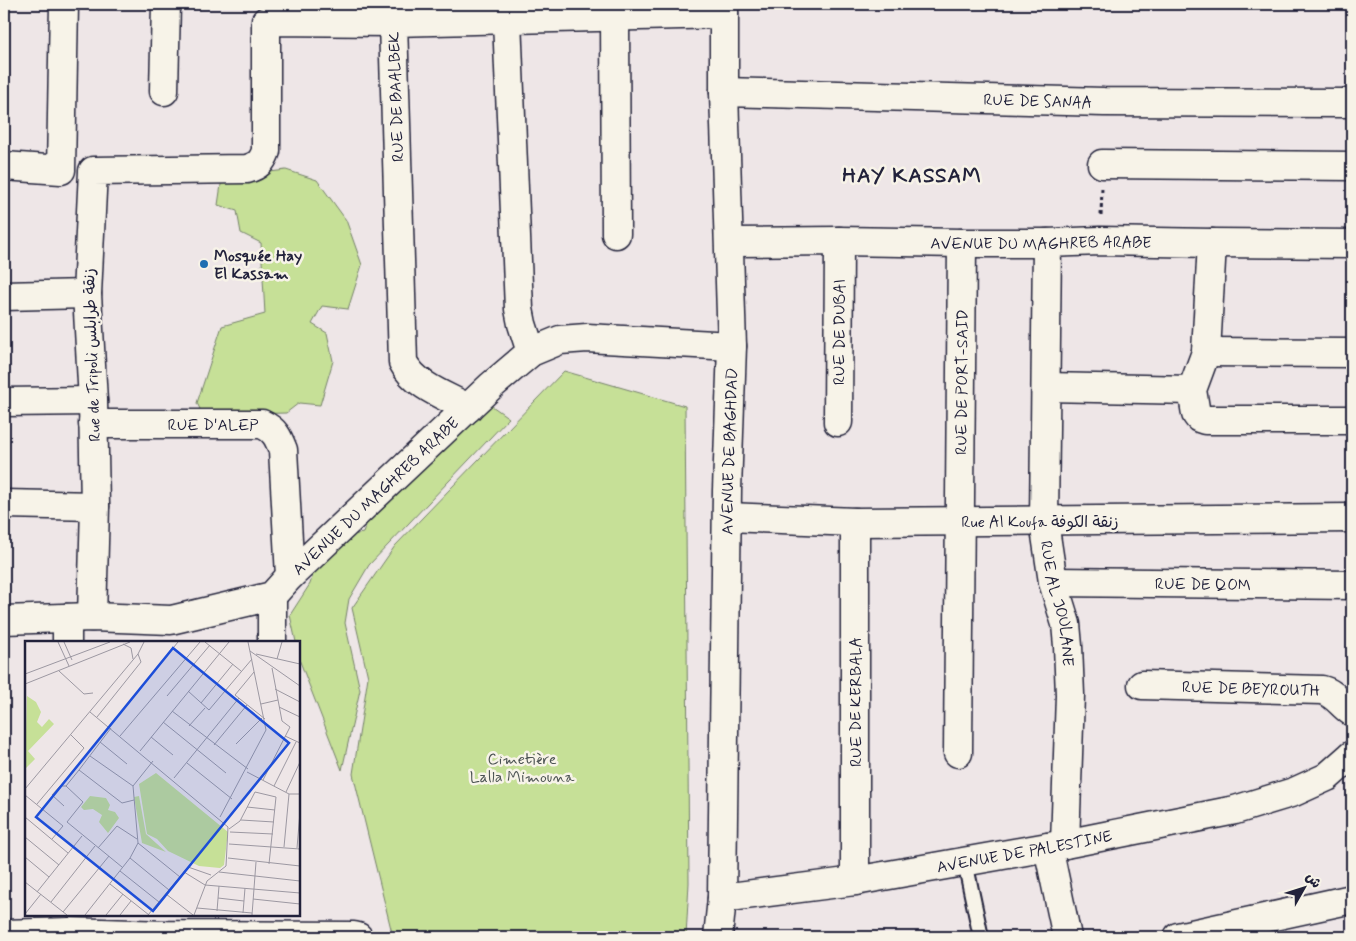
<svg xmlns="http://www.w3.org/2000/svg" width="1356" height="941" font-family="Mynerve,'Playpen Sans Arabic',sans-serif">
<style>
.green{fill:#c6e097;stroke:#748169}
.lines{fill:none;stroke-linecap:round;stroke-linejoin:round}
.service-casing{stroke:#22223b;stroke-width:18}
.minor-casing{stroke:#22223b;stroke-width:31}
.path{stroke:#22223b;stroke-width:3;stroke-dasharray:4 4;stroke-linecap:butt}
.service{stroke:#f7f3e8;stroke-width:14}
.minor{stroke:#f7f3e8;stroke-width:28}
.poi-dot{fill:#1f6fb2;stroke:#f7f3e8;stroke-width:2}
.labels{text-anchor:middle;stroke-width:5;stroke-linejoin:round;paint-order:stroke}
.street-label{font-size:16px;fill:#22223b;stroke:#f7f3e8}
.poi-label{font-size:16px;font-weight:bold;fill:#22223b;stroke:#f7f3e8;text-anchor:start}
.park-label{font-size:16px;fill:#4b5252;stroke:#f7f3e8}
.district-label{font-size:21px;font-weight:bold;letter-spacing:1px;fill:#22223b;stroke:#f7f3e8}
.inset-road{fill:none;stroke:#9c98a2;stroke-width:1}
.view{fill:#1d4ed8;fill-opacity:0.15;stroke:#1d4ed8;stroke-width:2.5}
.inset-edge{fill:none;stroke:#22223b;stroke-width:2.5}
</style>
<rect width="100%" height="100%" fill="#eee6e7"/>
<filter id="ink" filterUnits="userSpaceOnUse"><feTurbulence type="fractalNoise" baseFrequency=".02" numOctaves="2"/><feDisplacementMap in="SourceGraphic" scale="10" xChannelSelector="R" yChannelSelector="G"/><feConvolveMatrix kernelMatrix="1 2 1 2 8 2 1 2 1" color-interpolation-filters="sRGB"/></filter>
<g filter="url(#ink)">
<g class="green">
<polygon points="286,170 317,180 346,220 362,265 348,309 322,306 312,324 327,333 333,361 320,405 299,403 286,413 203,415 197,403 222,326 265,314 261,243 241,233 237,211 218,205 222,178"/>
<polygon points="564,371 685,406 689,883 686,937 393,937 353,774 368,677 352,608 395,546"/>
<polygon points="482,399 509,418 369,565 349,599 345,623 360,690 342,770 299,659 299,642 296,642 290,615 310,584 317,561 343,537 363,533 379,491"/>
</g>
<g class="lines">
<g class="service-casing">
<polyline id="service" points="965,862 981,937"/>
</g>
<g class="minor-casing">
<g id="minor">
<polyline points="615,16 616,234"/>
<polyline points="507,20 519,309 522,324 531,352"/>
<polyline points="164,91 166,4"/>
<path id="s1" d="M724,92L1104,102L1352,103"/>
<polyline points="1102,164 1352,166"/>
<polyline points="4,166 61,170 64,4"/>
<path id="s2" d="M730,242L839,241L962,243H1047L1100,241L1212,243L1352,244"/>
<path id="s3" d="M1047,243L1044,522L1053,582L1066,624L1068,646L1070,695L1065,844"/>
<polyline points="1212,243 1206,352 1192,390 1196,414 1199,418 1205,420 1352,420"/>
<polyline points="4,296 87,294"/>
<polyline points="1206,352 1352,353"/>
<polyline points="1046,387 1192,390"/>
<polyline points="4,402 93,401"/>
<path d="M468,408C446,396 415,386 403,362L393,22L724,14"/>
<path id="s4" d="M838,422L839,241"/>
<path id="s5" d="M93,424H262C275,430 278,437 283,450L290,576"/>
<polyline points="4,504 95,506"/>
<polyline points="728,517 855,522 1352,518"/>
<path id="s6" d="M1053,582L1352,585"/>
<polyline points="272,596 272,642"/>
<path d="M92,617L95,506L93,401L87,294L93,171L247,169C258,166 262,162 266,151V21L393,22"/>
<polyline points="67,618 67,642"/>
<path id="s7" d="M4,620L92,617L171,620L272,596L290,576L491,386L531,352L560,340L587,338L732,346"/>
<path id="s8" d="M1142,685L1322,690C1335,693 1341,705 1352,712"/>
<path id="s9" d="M958,753L962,243"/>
<polyline points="1048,847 1067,937"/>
<polyline points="855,881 855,522"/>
<path id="s10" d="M722,898L855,881L1065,844L1235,810L1294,792L1327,777L1352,755"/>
<polyline points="4,934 69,932 166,935 354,936 358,937"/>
<path id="s11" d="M718,937L722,898L727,490L732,346L724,92V4"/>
<polyline points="1178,937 1352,899"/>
</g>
</g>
<polyline class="path" points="1101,216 1102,187"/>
<use href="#service" class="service"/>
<use href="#minor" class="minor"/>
</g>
</g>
<circle class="poi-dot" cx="204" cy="264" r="5"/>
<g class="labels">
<g class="street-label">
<text transform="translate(395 97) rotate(-92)" y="6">RUE DE BAALBEK</text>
<text dy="6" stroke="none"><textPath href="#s1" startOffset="314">RUE DE SANAA</textPath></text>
<text dy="6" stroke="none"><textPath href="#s2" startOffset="311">AVENUE DU MAGHREB ARABE</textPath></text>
<text dy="6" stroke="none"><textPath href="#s4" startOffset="90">RUE DE DUBAI</textPath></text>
<text transform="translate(91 355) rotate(-92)" y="6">Rue de Tripoli زنقة طرابلس</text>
<text dy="6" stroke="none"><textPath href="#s9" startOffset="371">RUE DE PORT-SAID</textPath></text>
<text dy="6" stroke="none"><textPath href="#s5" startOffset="120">RUE D'ALEP</textPath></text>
<text dy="6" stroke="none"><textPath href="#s11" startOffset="486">AVENUE DE BAGHDAD</textPath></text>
<text dy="6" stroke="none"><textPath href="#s7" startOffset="415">AVENUE DU MAGHREB ARABE</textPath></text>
<text x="1040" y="527">Rue Al Koufa زنقة الكوفة</text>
<text dy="6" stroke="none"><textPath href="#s6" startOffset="150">RUE DE QOM</textPath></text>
<text dy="6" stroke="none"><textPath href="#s3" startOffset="362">RUE AL JOULANE</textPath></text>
<text dy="6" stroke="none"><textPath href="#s8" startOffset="109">RUE DE BEYROUTH</textPath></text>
<text transform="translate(855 702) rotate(-90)" y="6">RUE DE KERBALA</text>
<text dy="6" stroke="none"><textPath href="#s10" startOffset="306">AVENUE DE PALESTINE</textPath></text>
</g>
<g class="poi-label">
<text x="214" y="261">Mosquée Hay<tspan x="214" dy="18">El Kassam</tspan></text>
</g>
<g class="park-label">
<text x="522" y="764">Cimetière<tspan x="522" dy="18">Lalla Mimouna</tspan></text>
</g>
<g class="district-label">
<text x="912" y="182">HAY KASSAM</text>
</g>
</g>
<g transform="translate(25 641)">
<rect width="275" height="275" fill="#eee6e7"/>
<path d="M2,55L11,61L16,71L12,81L17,86L24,78L29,83L3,110L10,118L0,128ZM131,132L203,191L199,224L195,227L174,225L143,210L132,198L122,193L114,143ZM65,155L81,157L85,164L83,169L90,171L94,177L83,192L74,181L77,174L68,168L59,169L56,166ZM114,155L121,193L141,211L117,202L109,156Z" fill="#c6e097"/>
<path class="inset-road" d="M33,1L44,25M39,1L47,19M180,1L216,30M98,3L106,7L108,18M225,10L275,45M231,13L275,23M252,18L257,1M34,30L59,53L68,52M229,31L210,54L240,78M0,33L85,1M0,43L105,1M250,48L275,61M163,50L184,69L227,18M142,55L185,4M176,62L208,23M236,63L253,59M254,66L275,76M147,70L223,128M65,71L203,186L201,225L182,240L169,274M72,76L116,21L113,13M138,81L201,132M164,85L180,67M84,86L153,1M86,87L54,129L97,162L109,159M95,95L175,1M260,95L275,102M126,96L148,114M75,101L102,123M211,103L237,77M189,104L222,64M115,110L204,1M65,115L108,145M162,122L207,158M54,129L41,145L58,161L42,181L97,226M222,131L264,153H275M149,137L214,57M238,139L265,86L257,80L247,27M249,145L271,101M0,148L113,13L119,1M261,151L275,121M0,154L38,185L27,198M12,163L59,107L46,94M39,165L27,154L35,145H41M222,166L250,169M0,176L43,212M195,176L241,89L223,1M216,179L249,181M204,188L215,180L230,151L251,156L244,223M205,191L248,193M0,196L34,224M113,202L155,236M204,203L275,208M259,206L264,153M73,207L92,185L112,198M272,207L275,171M0,216L24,236M105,217L144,249M203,217L275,225M95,230L134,261M159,231L180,244L275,252M194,231L275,240M0,241L42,274M85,243L124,274M12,251L57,195M141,253L168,274M193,257L219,260M228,258L275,263M26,261L70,205M172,267L227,272M192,270L194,245M38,271L84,215M218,272L220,247M0,273L16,253M60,274L105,217L113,202L108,145L128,120M81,274L98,253M95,274L106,260M123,274L163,226L186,234M227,274L231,221"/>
<path class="view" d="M148,7L264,102L128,270L11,176Z"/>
<rect width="275" height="275" class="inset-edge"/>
</g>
<rect width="1356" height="941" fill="none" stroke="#f7f3e8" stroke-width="20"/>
<rect x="10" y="10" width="1336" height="921" fill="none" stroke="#22223b" stroke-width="2" filter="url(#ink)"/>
<g transform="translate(1304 888) rotate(51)" stroke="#f7f3e8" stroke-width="4" paint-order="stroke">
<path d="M0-4L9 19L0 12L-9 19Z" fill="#22223b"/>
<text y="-8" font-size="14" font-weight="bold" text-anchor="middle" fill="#22223b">ش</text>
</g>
</svg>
